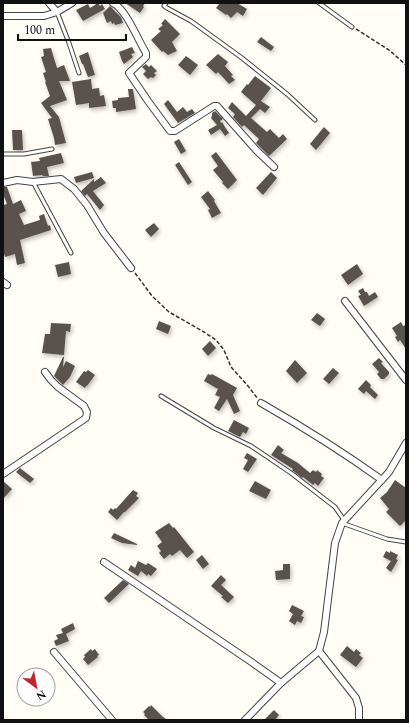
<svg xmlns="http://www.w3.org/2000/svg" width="409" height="723" font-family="Spectral,serif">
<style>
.building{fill:#5a524d;filter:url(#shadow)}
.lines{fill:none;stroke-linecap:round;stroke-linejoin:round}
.lane-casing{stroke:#444;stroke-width:5}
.street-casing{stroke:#444;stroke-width:8}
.path{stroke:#333;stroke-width:1.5;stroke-dasharray:4 2;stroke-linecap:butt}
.lane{stroke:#fff;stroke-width:3}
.street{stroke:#fff;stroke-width:6}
</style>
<defs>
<filter id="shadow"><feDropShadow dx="1.5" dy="2.5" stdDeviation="2" flood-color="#0004"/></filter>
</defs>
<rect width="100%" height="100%" fill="#fffdf5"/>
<g class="building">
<polygon points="98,3 100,6 102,4 105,9 83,21 76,10 88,4 90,8"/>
<polygon points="125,3 145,3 143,6 144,7 140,13"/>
<polygon points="220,3 237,3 247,9 243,16 237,12 231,18 227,14 226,15 216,8"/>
<polygon points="110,6 121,17 123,23 115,25 114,23 112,24 111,21 107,23 103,13"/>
<polygon points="165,19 180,34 172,42 177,51 168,55 163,51 162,52 151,40 161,31 158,29 163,25 161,24"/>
<polygon points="261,37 274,47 271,51 257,42"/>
<polygon points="132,47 135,53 131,54 133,57 124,64 122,61 119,52"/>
<polygon points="51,48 53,55 57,68 64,65 70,81 59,81 67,100 50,106 59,117 66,143 55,145 54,138 48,119 52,118 41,103 50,96 45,82 46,82 43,73 46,72 41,57 44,56 43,49"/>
<polygon points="88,52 95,75 88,77 83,64 82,64 79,56"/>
<polygon points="218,54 228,62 225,66 233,75 231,76 235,80 229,84 218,72 216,74 206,65"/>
<polygon points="186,56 198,65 190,75 178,65"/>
<polygon points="146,64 149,67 151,65 157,71 154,73 156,75 153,78 151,77 148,79 143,74 146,71 142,67"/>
<polygon points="255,76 271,88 261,101 270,107 265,113 260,109 251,118 267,132 270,129 279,138 283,134 287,139 269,156 256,143 259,139 244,125 242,127 233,117 235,114 228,108 232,102 246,116 256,105 241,92 247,84 248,85"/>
<polygon points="91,79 92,89 99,88 100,96 104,95 106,106 89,108 89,103 76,105 72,82"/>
<polygon points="128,89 133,89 136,109 116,112 116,108 113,108 112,101 118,100 118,98 129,97"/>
<polygon points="168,100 177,112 183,107 187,112 192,109 195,113 178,123 164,104"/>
<polygon points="215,111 223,119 220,121 221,123 222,122 225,127 229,133 225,136 220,129 211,135 208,130 217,125 211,118 212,116 212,113"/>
<polygon points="324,127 330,133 316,150 310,144"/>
<polygon points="12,130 22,130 23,150 13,150"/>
<polygon points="179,139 186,151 181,154 174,142"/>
<polygon points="216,152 237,180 228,189 222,183 223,182 213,170 218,166 211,156"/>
<polygon points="61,153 64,163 47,167 49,176 43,176 42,175 33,176 31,162 40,161 39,158"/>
<polygon points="179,162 192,182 188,185 175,165"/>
<polygon points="92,172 94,178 76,183 74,177"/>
<polygon points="271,172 277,178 263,195 256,188"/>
<polygon points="101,177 106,183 93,191 104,205 100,210 87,194 85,196 81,191 94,179 94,182"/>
<polygon points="3,187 7,187 13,204 21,200 26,211 19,214 24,225 40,220 39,216 44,214 48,226 50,225 51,230 20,240 25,263 17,265 15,254 5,257 3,250 3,205 7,204 3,194"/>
<polygon points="208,191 215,200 214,201 221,213 212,218 208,210 210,209 201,197"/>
<polygon points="154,223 159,229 151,237 145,230"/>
<polygon points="69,262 71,274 58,277 55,265"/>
<polygon points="357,264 363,274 348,285 341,275"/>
<polygon points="363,288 365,292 367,292 369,296 375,292 378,297 364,306 358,296 361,295 358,291"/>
<polygon points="317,313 325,319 320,326 311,320"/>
<polygon points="159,321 171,326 168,334 156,329"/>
<polygon points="401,322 403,326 406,325 406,349 400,340 398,342 395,337 397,336 392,328"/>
<polygon points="51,323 71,324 70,332 66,331 64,355 42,353 45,334 50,334"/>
<polygon points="210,341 216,348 208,356 202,349"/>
<polygon points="63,357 64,357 63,367 66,361 75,366 70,377 63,385 54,376"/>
<polygon points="379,358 383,362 381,363 389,372 389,374 384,379 381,379 377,374 379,372 372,364"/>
<polygon points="295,360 307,373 297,383 286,371"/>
<polygon points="333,368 339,373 329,384 323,379"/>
<polygon points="88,370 95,375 87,386 87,385 85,388 76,382 84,371 86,372"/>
<polygon points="208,374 211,375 212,374 237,388 233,395 240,411 234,414 227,399 219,411 214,408 220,397 215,395 218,389 204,381"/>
<polygon points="366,380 371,385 370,387 378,395 375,399 366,391 364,394 358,389"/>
<polygon points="234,420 249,428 246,434 243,432 240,437 228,431"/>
<polygon points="278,445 284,450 281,453 298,463 310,473 313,470 316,472 317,470 322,474 321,476 324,478 318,486 315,483 313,485 303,477 302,478 292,470 293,469 271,455"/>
<polygon points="247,453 257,459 248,472 243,469 248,460 244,458"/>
<polygon points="20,468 34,479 30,483 16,472"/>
<polygon points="395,480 406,488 406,520 400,526 386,512 389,509 380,498 387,492"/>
<polygon points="3,481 12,489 3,499"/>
<polygon points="255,481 271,490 266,499 249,491"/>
<polygon points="133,490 138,493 136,496 139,498 125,512 124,512 117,520 108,512 111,508 113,510 115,508 116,509"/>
<polygon points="169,523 173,528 174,527 194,552 187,558 180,550 172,556 170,554 164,559 159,553 161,551 157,546 162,542 155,532"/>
<polygon points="114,533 137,544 137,545 122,543 111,538"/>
<polygon points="386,551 390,553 390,551 398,555 396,559 398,560 391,572 386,568 391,561 383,557"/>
<polygon points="202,555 209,564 203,569 196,560"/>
<polygon points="138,561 146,565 148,563 157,569 151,576 148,574 147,576 141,571 138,576 128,570 131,565 135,568"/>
<polygon points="283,564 290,564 290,579 276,580 275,571 283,570"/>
<polygon points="221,575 226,580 221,585 234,597 228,603 221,597 223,596 211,586"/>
<polygon points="123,580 129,584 109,603 104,598"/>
<polygon points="292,605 304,611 301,616 304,617 301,623 297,621 295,625 289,621 293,614 289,611"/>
<polygon points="73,623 75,629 66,634 69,641 56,646 54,641 58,639 56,635 63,633 61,629"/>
<polygon points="347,646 354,652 356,649 361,653 359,655 363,658 356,667 340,655"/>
<polygon points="91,649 92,651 95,649 99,655 97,656 98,657 88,665 83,659 85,657 84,655"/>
<polygon points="151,705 162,716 167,720 149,720 144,715 145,714 143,712 149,706 150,707"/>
<polygon points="274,710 279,715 275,720 264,720"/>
</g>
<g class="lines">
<g class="lane-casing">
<g id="lane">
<polyline points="166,3 164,6 167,8 191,21 242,58 287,94 315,120"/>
<polyline points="319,3 352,27"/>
<polyline points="57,12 69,43 79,73"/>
<polyline points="3,154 24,154 52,149"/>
<polyline points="33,182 71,253"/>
<polyline points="161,396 214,428 251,446 291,473 335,507 344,520"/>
<polyline points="342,523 387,539 406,542"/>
</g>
</g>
<g class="street-casing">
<g id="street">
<polyline points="49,3 57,12"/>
<path d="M113,3C126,9 138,40 146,53V57L129,73L148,101L170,131H175L214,106H217L257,151L274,167"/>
<polyline points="3,16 44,16 57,12 72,3"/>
<polyline points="3,183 17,180 33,182 61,179 74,189 87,205 104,233 131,268"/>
<polyline points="3,282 7,285"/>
<polyline points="345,301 406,380"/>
<path d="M261,403C303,427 343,452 382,480"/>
<polyline points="3,474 86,418 87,412 84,406 58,387 51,380 45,372"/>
<polyline points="104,562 250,661 281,683"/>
<polyline points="319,651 356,698 359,708 359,720"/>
<polyline points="54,652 112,720"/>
<polyline points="245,720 281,683 319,651 324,632 335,543 342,523 389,472 406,443"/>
</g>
</g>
<g class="path">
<polyline points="356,29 389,50 406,65"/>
<polyline points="135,273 152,296 169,312 204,332 216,340 224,350 231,367 248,386 258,399"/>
</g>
<use href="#lane" class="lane"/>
<use href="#street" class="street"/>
</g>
<rect width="409" height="723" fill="none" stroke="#111111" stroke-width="8"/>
<g transform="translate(36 687) rotate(148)"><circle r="19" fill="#ffffff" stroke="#a0a0a0"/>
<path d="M0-3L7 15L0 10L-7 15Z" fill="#c4262e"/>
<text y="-6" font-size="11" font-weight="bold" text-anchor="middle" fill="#111111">N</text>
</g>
<path d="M18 34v6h108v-6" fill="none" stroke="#111111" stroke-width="2"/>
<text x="24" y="34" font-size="12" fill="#111111" stroke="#ffffff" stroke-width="3" paint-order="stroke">100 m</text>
</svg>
